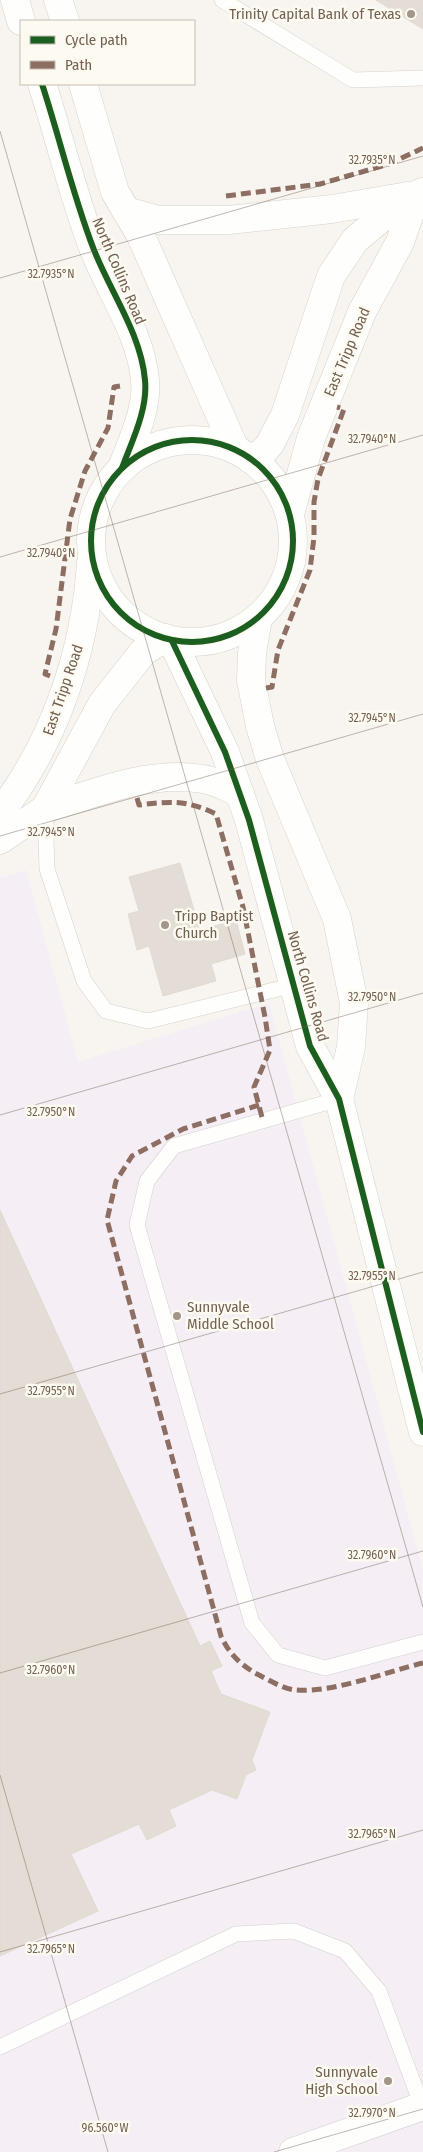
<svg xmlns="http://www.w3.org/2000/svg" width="423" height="2152" font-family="'Fira Sans Condensed',sans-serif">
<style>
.education{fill:#f5eef4}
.building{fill:#e3ddd6;stroke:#e0dad2}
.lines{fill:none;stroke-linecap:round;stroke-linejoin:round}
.lane-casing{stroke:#d5d1cb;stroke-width:16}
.street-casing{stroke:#d5d1cb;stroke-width:29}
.secondary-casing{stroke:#d6d1ca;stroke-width:29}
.lane{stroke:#fefefd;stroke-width:15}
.street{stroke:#fefefd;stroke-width:28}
.secondary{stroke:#fefefd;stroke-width:28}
.quiet{stroke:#8d6e63;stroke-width:5;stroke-dasharray:10 5;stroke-linecap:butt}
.cycleway-casing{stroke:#fdfaf2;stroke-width:9}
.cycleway{stroke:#1b5e20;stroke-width:6}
.ticks{fill:none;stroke:#736151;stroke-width:1;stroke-opacity:0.45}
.poi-dot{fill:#a29589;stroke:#fdfaf2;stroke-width:2}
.labels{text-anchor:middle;stroke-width:5;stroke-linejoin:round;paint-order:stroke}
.poi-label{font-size:15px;fill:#736151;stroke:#fdfaf2;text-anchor:end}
.street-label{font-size:15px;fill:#736151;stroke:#fdfaf2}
.ticks-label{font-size:12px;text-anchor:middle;fill:#736151;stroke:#fdfaf2;stroke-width:5;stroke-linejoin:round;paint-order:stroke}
</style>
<rect width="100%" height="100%" fill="#f8f5f0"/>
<polygon class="education" points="26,870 78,1062 269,1003 423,1570 423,2152 0,2152 0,878"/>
<g class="building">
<polygon points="376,0 423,0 423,29"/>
<polygon points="180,863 200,930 236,920 245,954 211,964 216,981 163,996 149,946 137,950 128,914 139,911 129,877"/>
<polygon points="0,1210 200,1646 210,1641 222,1666 211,1671 221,1694 270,1712 252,1760 256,1770 246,1775 237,1799 212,1790 169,1810 176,1826 147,1840 139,1824 71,1854 98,1911 0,1956"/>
</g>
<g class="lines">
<g class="lane-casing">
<g id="lane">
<polyline points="222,0 353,80 423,78"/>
<polyline points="45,809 47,869 84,981 106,1011 148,1021 294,985"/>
<polyline points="339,1099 174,1146 147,1181 137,1225 252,1623 278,1655 325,1668 423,1642"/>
<polyline points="0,2047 236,1934 294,1931 345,1951 379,1991 422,2106"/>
</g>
</g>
<g class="street-casing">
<polyline id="street" points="293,2152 423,2106"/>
</g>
<g class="secondary-casing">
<g id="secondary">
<polyline points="15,0 21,21"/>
<polyline points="58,0 65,21"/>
<path d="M42,84C60,139 73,196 94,250C111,293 141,334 145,380C148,409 132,441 122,468"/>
<polyline points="83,84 115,192 141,236 235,449"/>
<polyline points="126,211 158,220 229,220 332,209 408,196"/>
<circle cx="192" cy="541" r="101"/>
<polyline points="250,459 262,453 270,444 285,415 331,276 355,240 379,220 422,192"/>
<polyline points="290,514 311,438 362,312 400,242 416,195"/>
<polyline points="258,618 252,653 251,680 260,726 270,759 337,919 354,1003 351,1047 339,1099"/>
<polyline points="172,641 225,752 249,820 310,1046 339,1099 423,1432"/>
<path d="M45,809C94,793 150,770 203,779C216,781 228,788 240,793"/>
<path d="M0,813C55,741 85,653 91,563"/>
<polyline points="0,840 45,809 102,704 143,652 165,638"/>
</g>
</g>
<use href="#lane" class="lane"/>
<use href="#street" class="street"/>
<use href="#secondary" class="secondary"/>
<g class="quiet">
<polyline points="226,196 320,184 389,164 423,148"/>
<polyline points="50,676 45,674 56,629 70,519 85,471 108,428 114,387 120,386"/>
<polyline points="266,688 272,687 278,650 310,570 314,537 314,502 318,479 344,409 337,407"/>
<path d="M137,798L139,805C171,801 187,800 216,814L243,907L265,1017L270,1050L254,1087L263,1121"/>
<path d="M259,1105L183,1129L132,1156L116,1181L107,1220L221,1636C229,1654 241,1665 257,1674C269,1680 283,1689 296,1690C333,1693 386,1672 423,1663"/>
</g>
<g class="cycleway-casing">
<g id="cycleway">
<path d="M42,84C60,139 73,196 94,250C111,293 141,334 145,380C148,409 132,441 122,468"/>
<circle cx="192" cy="541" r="101"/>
<polyline points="172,641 225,752 249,820 310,1046 339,1099 423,1432"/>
</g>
</g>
<use href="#cycleway" class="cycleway"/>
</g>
<path class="ticks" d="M0,131L423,1607M0,278L423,156M0,557L423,435M0,836L423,714M0,1115L423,993M0,1394L423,1272M0,1673L423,1551M0,1775L108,2152M0,1952L423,1830M274,2152L423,2109"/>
<g class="poi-dot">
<circle cx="411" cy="14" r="5"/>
<circle cx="165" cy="925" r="5"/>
<circle cx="177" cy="1316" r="5"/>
<circle cx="388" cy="2081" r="5"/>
</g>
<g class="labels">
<g class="poi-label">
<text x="401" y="19">Trinity Capital Bank of Texas</text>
<text x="175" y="921" text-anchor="start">Tripp Baptist<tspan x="175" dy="17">Church</tspan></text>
<text x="187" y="1312" text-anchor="start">Sunnyvale<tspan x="187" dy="17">Middle School</tspan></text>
<text x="378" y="2077">Sunnyvale<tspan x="378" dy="17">High School</tspan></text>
</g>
<g class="street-label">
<text transform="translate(119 271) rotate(67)" y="5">North Collins Road</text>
<text transform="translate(347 352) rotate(-67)" y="5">East Tripp Road</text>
<text transform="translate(63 690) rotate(-71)" y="5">East Tripp Road</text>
<text transform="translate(308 986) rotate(74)" y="5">North Collins Road</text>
</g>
</g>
<g class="ticks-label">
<text x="372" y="164">32.7935°N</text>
<text x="51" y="278">32.7935°N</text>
<text x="372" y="443">32.7940°N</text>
<text x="51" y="557">32.7940°N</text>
<text x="372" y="722">32.7945°N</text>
<text x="51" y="836">32.7945°N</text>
<text x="372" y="1001">32.7950°N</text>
<text x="51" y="1116">32.7950°N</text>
<text x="372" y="1280">32.7955°N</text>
<text x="51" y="1395">32.7955°N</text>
<text x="372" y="1559">32.7960°N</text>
<text x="51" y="1674">32.7960°N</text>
<text x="372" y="1838">32.7965°N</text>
<text x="51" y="1953">32.7965°N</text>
<text x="372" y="2117">32.7970°N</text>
<text x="105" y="2132">96.560°W</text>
</g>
<rect x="20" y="20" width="175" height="65" fill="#fdfaf2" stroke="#c6bdb2"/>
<rect x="30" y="36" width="25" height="8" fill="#1b5e20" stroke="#c6bdb2"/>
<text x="65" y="45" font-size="15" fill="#736151">Cycle path</text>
<rect x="30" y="61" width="25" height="8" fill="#8d6e63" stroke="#c6bdb2"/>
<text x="65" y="70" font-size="15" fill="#736151">Path</text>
</svg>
